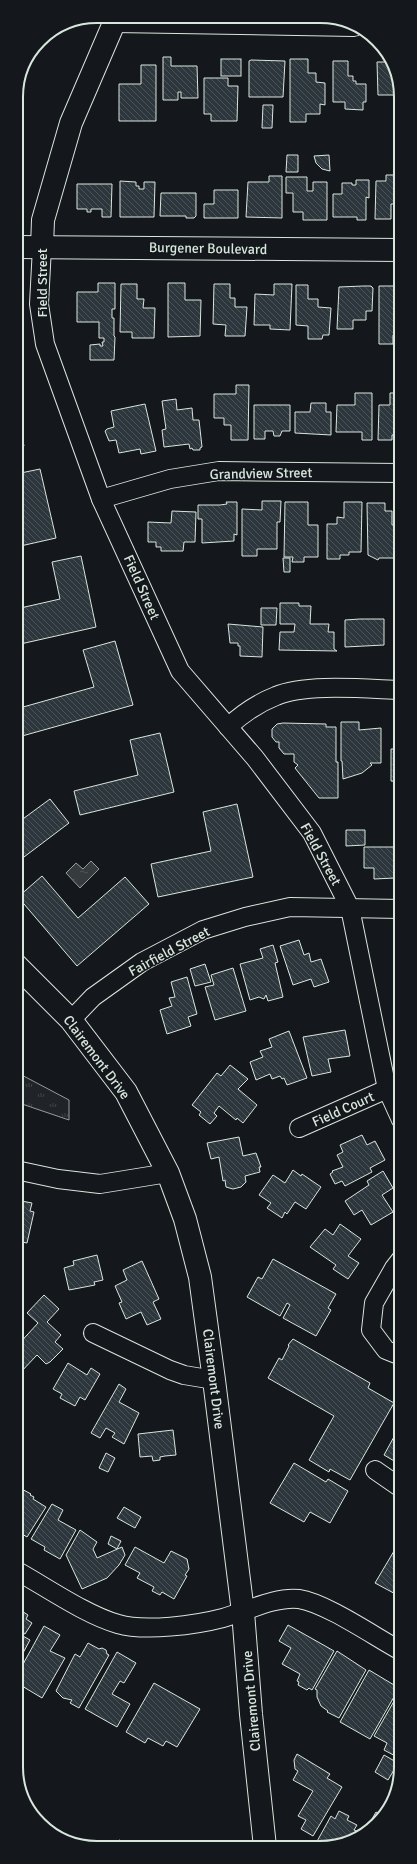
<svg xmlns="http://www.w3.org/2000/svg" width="417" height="1864" font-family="Signika,sans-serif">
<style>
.grass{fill:url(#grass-tufts);stroke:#939e99}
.water{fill:url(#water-ripples);stroke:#939e99}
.building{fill:url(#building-back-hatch);stroke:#d8e6dc}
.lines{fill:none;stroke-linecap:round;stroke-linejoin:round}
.minor-casing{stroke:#d8e6dc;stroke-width:20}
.major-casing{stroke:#d8e6dc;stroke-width:24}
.minor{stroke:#14181c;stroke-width:18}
.major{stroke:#14181c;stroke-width:22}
.labels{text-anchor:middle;stroke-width:3;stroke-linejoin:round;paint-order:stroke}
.street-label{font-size:14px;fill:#d8e6dc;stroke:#14181c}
.rim{fill:none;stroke:#d8e6dc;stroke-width:2}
</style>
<defs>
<pattern id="grass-tufts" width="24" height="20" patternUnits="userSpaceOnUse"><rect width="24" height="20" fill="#202428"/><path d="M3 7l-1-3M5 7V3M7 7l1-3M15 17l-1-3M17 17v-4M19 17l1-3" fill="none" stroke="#404447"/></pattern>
<pattern id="water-ripples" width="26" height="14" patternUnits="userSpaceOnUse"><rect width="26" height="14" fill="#363b3e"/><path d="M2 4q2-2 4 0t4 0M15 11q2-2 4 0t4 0" fill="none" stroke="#525759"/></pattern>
<pattern id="building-back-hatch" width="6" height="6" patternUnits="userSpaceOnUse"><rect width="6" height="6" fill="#2c363c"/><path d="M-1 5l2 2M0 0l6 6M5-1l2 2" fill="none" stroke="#4a5358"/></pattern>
</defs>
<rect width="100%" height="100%" fill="#14181c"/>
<polygon class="grass" points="16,1072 69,1100 69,1120 16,1102"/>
<polygon class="water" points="91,861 99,869 80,888 66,873 76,863 83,869"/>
<g class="building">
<polygon points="34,49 36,51 24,63"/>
<polygon points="163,57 171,57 171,66 197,66 198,98 181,98 181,92 178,92 178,100 163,100"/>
<rect x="221" y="59" width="20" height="17"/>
<polygon points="290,59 308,59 308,73 316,73 316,82 325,83 325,105 320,104 320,114 306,114 306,122 290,122"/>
<polygon points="251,60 285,61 283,97 249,97 249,61"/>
<polygon points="333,61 348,61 348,76 353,76 353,81 356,81 356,84 366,84 366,102 363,102 363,110 345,109 345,102 333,102"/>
<polygon points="377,62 389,62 400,87 400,95 378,95"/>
<polygon points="141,65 156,65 156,121 119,121 119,84 141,84"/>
<polygon points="204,78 228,78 228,86 238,86 237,121 211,121 211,114 204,114"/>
<polygon points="263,105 273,105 272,128 262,128"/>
<polygon points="287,155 298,155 298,172 286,172"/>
<polygon points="329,155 330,171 322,169 316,163 314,156"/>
<polygon points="386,175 400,175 400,196 398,196 398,204 391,204 391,219 375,219 376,181 386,181"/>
<polygon points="269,176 282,176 282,218 246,217 248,182 269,182"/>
<polygon points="286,177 307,177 307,191 313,191 313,182 327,182 327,220 303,220 303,212 293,212 293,193 286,193"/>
<polygon points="356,180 369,180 369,198 366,197 366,220 357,220 357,217 333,217 333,194 342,194 342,183 352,183 352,185 356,185"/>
<polygon points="120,181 136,182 136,186 139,186 139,189 144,189 144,182 155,182 154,217 120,217"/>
<polygon points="77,184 112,184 111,217 102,217 102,209 91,209 91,212 87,212 87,209 77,209"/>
<polygon points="214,190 238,190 238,218 204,218 204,204 214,204"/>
<polygon points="161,193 196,193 196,216 194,218 186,218 186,216 160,216"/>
<polygon points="98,283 115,283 115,309 112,309 112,318 114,318 114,336 115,337 114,360 90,360 90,345 100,344 100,346 103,346 102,342 104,342 104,338 99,338 99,322 77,322 77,292 98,292"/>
<polygon points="168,283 185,283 185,300 201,300 200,336 168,337"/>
<polygon points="121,284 137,284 137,299 144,299 143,308 155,308 154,338 132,338 132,332 120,332"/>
<polygon points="214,284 230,284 230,298 235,298 235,307 247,307 245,336 225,336 226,325 213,324"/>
<polygon points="274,284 292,284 290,330 270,329 270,325 254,325 255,294 274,295"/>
<polygon points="296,285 308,285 308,299 318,299 318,307 331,308 329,335 323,335 322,339 308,339 308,326 296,325"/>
<polygon points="363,286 371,286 373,288 372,311 366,311 366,320 353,320 353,329 337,329 339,287"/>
<polygon points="379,286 397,286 396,301 400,301 400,335 393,335 393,344 379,344"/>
<polygon points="236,385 249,385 248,440 231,440 231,425 224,425 224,418 214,418 214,394 236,394"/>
<polygon points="355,393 372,393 372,440 362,440 362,432 336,432 337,405 355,405"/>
<polygon points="390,393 400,393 400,435 392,435 392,440 378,440 379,405 390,405"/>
<polygon points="176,399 177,410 192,408 193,420 199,420 202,447 200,448 200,450 193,450 192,448 190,449 189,444 164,447 162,430 166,429 162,401"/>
<polygon points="311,403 326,403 326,412 331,412 331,435 295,433 295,412 310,412"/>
<polygon points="145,404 156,451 141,454 140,449 119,453 116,440 109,441 105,431 107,429 114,427 111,411"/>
<polygon points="254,405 290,405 290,431 282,431 280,436 274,436 273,431 265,431 265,439 254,439"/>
<polygon points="16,413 24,446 16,447"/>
<polygon points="40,469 56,538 16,547 16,515 20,514 16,496 16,474"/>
<polygon points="262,501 281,501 280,522 277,522 277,549 257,549 257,556 242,556 242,509 262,510"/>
<polygon points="226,502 237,502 237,535 234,534 234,541 202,543 202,519 198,519 198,505 220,505 227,504"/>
<polygon points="285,502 308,502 308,525 318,525 318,557 304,557 304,562 292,562 293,557 284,557"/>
<polygon points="344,502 362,502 361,552 349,552 349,555 340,555 340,559 327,559 327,524 337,524 337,517 344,518"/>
<polygon points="367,503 385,503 385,511 392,511 392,525 400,525 400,558 379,558 378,560 368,555"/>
<polygon points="172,511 196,512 195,542 184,542 183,551 161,551 161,547 156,547 156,542 148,542 148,522 171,523"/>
<polygon points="81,556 96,627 16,645 16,609 60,599 52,562"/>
<polygon points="283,558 290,558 290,572 284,572"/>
<rect x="394" y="602" width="6" height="35"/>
<polygon points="280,603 299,603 299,606 311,606 310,624 329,624 328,632 334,632 334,649 337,651 279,650 280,632 294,632 295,624 280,624"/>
<polygon points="261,608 277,608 276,625 261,625"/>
<polygon points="360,619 384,619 384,645 345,647 345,620"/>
<polygon points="228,624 263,627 262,657 240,656 240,646 238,646 238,643 230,643"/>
<polygon points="115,641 133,705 22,736 16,716 16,709 94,687 83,650"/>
<polygon points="341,722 359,722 359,730 381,728 381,763 370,763 372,765 362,773 343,779 342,761 341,761"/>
<polygon points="283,723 326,724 326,727 336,727 336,762 338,762 338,798 319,798 295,768 298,765 294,762 294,754 284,754 279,748 279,742 276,742 272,737 272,729 277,724"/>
<polygon points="160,733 174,792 80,815 74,791 138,775 130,740"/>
<polygon points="391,749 401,749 401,782 391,781"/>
<polygon points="50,799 69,823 16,863 16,824"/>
<polygon points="237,804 253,877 158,897 151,864 211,851 203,812"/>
<polygon points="346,830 365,830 365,845 346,846"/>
<polygon points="364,847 395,847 395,878 374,879 374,868 364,868"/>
<polygon points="42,876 78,918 125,877 149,904 77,966 18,897"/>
<polygon points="299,940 304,955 309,953 311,962 321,959 329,982 314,987 311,979 293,985 280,946"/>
<polygon points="398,941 401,941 401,999 394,999 394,963 398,964"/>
<polygon points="273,945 278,962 275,963 283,997 268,1001 266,995 264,999 259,997 250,1000 240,964 263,958 260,949"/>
<polygon points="205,964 211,982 195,986 190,969"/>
<polygon points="233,968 246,1011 215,1020 205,987 214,985 211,975"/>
<polygon points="187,977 197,1014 188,1017 191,1026 167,1034 160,1010 172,1006 169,998 175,997 171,982"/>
<polygon points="345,1030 350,1056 328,1059 331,1072 312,1076 303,1037"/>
<polygon points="289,1031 307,1078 287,1085 284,1078 282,1079 280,1076 272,1079 270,1074 256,1080 250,1062 263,1057 260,1051 272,1047 269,1039"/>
<polygon points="230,1065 248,1079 238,1089 257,1105 243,1123 237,1118 236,1120 219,1106 214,1113 217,1116 210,1124 199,1115 201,1112 192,1105 217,1073 221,1076"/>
<polygon points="362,1135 367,1145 375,1141 385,1160 370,1168 372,1172 345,1186 342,1181 335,1184 330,1174 333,1172 332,1171 343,1167 337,1155 343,1152 340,1145"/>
<polygon points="239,1137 243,1156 256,1153 261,1167 259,1167 260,1172 245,1176 246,1182 241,1187 233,1189 226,1187 225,1180 223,1181 219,1157 211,1159 207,1143"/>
<polygon points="293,1170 301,1176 302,1174 321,1187 306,1209 295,1202 287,1214 285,1212 282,1218 267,1208 271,1203 259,1195 273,1175 285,1183"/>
<polygon points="383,1171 393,1188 382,1195 393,1212 371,1225 362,1210 354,1215 345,1201 369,1185 367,1181"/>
<polygon points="16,1200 32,1203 30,1211 34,1212 27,1243 17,1241"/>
<polygon points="340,1224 361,1239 348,1256 359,1263 348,1279 333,1269 336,1265 310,1247 325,1229 333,1235"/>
<polygon points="97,1255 103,1280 94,1282 95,1285 69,1290 64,1268 74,1265 73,1261"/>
<polygon points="273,1259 336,1294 328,1308 331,1310 316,1336 283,1318 290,1305 287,1303 280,1316 247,1297 258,1277 262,1279"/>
<polygon points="142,1261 159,1299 153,1302 161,1319 147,1325 141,1312 126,1319 119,1303 122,1302 115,1286 127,1280 123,1270"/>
<polygon points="44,1295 59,1309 47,1322 61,1335 55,1342 63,1349 50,1362 46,1364 37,1355 19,1374 17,1371 17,1346 38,1323 27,1313"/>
<polygon points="401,1309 401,1325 394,1321"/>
<polygon points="293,1339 370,1383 368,1388 394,1403 350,1480 330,1469 329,1472 309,1460 334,1416 268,1378 279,1358 282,1360 289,1346 288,1345"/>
<polygon points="68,1363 87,1375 91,1368 100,1374 85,1400 80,1397 75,1406 60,1398 62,1394 53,1389"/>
<polygon points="119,1384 126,1389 119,1402 139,1413 124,1444 112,1437 115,1433 106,1428 100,1438 91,1433"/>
<polygon points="401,1424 401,1465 384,1455"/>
<polygon points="173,1430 176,1455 165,1456 160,1457 160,1460 153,1461 152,1456 140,1457 138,1434"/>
<polygon points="106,1453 115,1458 108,1472 99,1468"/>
<polygon points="294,1463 326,1482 328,1479 348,1491 330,1523 310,1512 304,1522 270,1503"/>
<polygon points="18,1487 31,1494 30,1495 34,1497 33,1499 46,1507 27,1537 17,1531"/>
<polygon points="52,1504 63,1510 58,1520 76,1530 60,1559 44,1550 45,1547 31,1539"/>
<polygon points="124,1507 141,1517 135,1528 117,1518"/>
<polygon points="80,1530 97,1542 93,1549 97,1558 122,1547 125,1555 119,1565 107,1578 82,1589 66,1555"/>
<polygon points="111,1536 121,1541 117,1549 108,1544"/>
<polygon points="397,1546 401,1549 401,1597 375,1583"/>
<polygon points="135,1547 164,1563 171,1551 187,1559 189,1569 185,1575 187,1576 174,1599 162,1592 160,1595 152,1591 154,1587 137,1578 140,1573 125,1565"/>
<polygon points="17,1608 28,1615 26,1619 32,1623 25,1634 23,1633 21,1635 30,1640 17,1664"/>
<polygon points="288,1625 334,1651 312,1690 309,1688 307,1690 298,1685 299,1682 297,1681 300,1674 282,1664 291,1648 279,1641"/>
<polygon points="44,1626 60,1635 50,1651 65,1658 42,1698 17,1683 17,1675"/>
<polygon points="88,1643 99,1649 102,1648 106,1650 107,1654 109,1655 79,1708 70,1703 72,1700 63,1698 56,1691 75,1654 80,1657"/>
<polygon points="337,1651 366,1670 339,1718 327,1712 328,1711 321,1706 317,1697 317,1690 315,1689"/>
<polygon points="117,1652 136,1663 124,1683 120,1681 112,1694 130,1704 117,1727 85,1709"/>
<polygon points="369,1670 399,1688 370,1739 340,1722"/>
<polygon points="154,1683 200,1709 177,1747 166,1741 163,1746 148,1738 145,1743 126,1732"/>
<polygon points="401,1689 401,1759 384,1750 387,1743 374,1736"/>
<polygon points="297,1754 330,1774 327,1778 342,1787 313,1836 301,1829 306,1820 298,1816 313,1791 293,1780 298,1771 295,1769 294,1760"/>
<polygon points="384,1755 398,1763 388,1780 375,1772"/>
<polygon points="339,1811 349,1816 347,1820 357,1825 354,1830 359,1832 354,1840 330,1847 317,1847 315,1845 331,1816 335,1819"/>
<polygon points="376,1812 383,1816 381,1821 364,1833"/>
<polygon points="119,1840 137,1847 116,1847"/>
<polygon points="84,1843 104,1845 104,1846 83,1846"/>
</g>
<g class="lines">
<g class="minor-casing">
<g id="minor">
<polyline points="114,23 354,27"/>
<polyline points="42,247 39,304 45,344 101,499 180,671 255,758 312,833 350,908 387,1089 401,1120"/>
<polyline points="101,499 170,479 219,471 400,473"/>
<path d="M228,727C242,714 258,703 276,696C305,683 368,689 401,690"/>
<polyline points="71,1020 93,997 142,962 203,930 245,917 290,907 401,909"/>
<polyline points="299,1128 387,1089"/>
<polyline points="16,1170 58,1179 100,1184 168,1173"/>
<polyline points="401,1259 394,1268 374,1303 371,1330 386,1350 401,1356"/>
<polyline points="93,1333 170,1370 184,1375 214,1380"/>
<polyline points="375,1470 401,1488"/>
<path d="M17,1571C46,1587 86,1615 118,1624C145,1632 196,1625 223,1618C245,1612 276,1596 299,1599C326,1603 375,1637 401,1651"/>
</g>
</g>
<g class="major-casing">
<g id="major">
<polyline points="16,247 400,250"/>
<polyline points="42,247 43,220 71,123 117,16"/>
<polyline points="16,965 71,1020 126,1092 168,1173 185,1219 200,1277 214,1380 243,1612 251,1714 265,1847"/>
</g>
</g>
<use href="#minor" class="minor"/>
<use href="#major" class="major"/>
</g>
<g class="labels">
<g class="street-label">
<text transform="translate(208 248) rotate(1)" y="5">Burgener Boulevard</text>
<text transform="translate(42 283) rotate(-90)" y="5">Field Street</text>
<text transform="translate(261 473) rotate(-1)" y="5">Grandview Street</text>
<text transform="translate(142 587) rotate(66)" y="5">Field Street</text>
<text transform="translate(321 854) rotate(61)" y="5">Field Street</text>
<text transform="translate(169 951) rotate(-28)" y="5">Fairfield Street</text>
<text transform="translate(97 1057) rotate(53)" y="5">Clairemont Drive</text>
<text transform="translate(343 1109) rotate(-24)" y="5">Field Court</text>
<text transform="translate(214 1379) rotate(83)" y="5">Clairemont Drive</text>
<text transform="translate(251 1701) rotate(-95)" y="5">Clairemont Drive</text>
</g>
</g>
<path d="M0 0H417V1864H0ZM97 23H320A74 74 0 0 1 394 97V1767A74 74 0 0 1 320 1841H97A74 74 0 0 1 23 1767V97A74 74 0 0 1 97 23Z" fill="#14181c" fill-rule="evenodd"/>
<path class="rim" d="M97 23H320A74 74 0 0 1 394 97V1767A74 74 0 0 1 320 1841H97A74 74 0 0 1 23 1767V97A74 74 0 0 1 97 23Z"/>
</svg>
